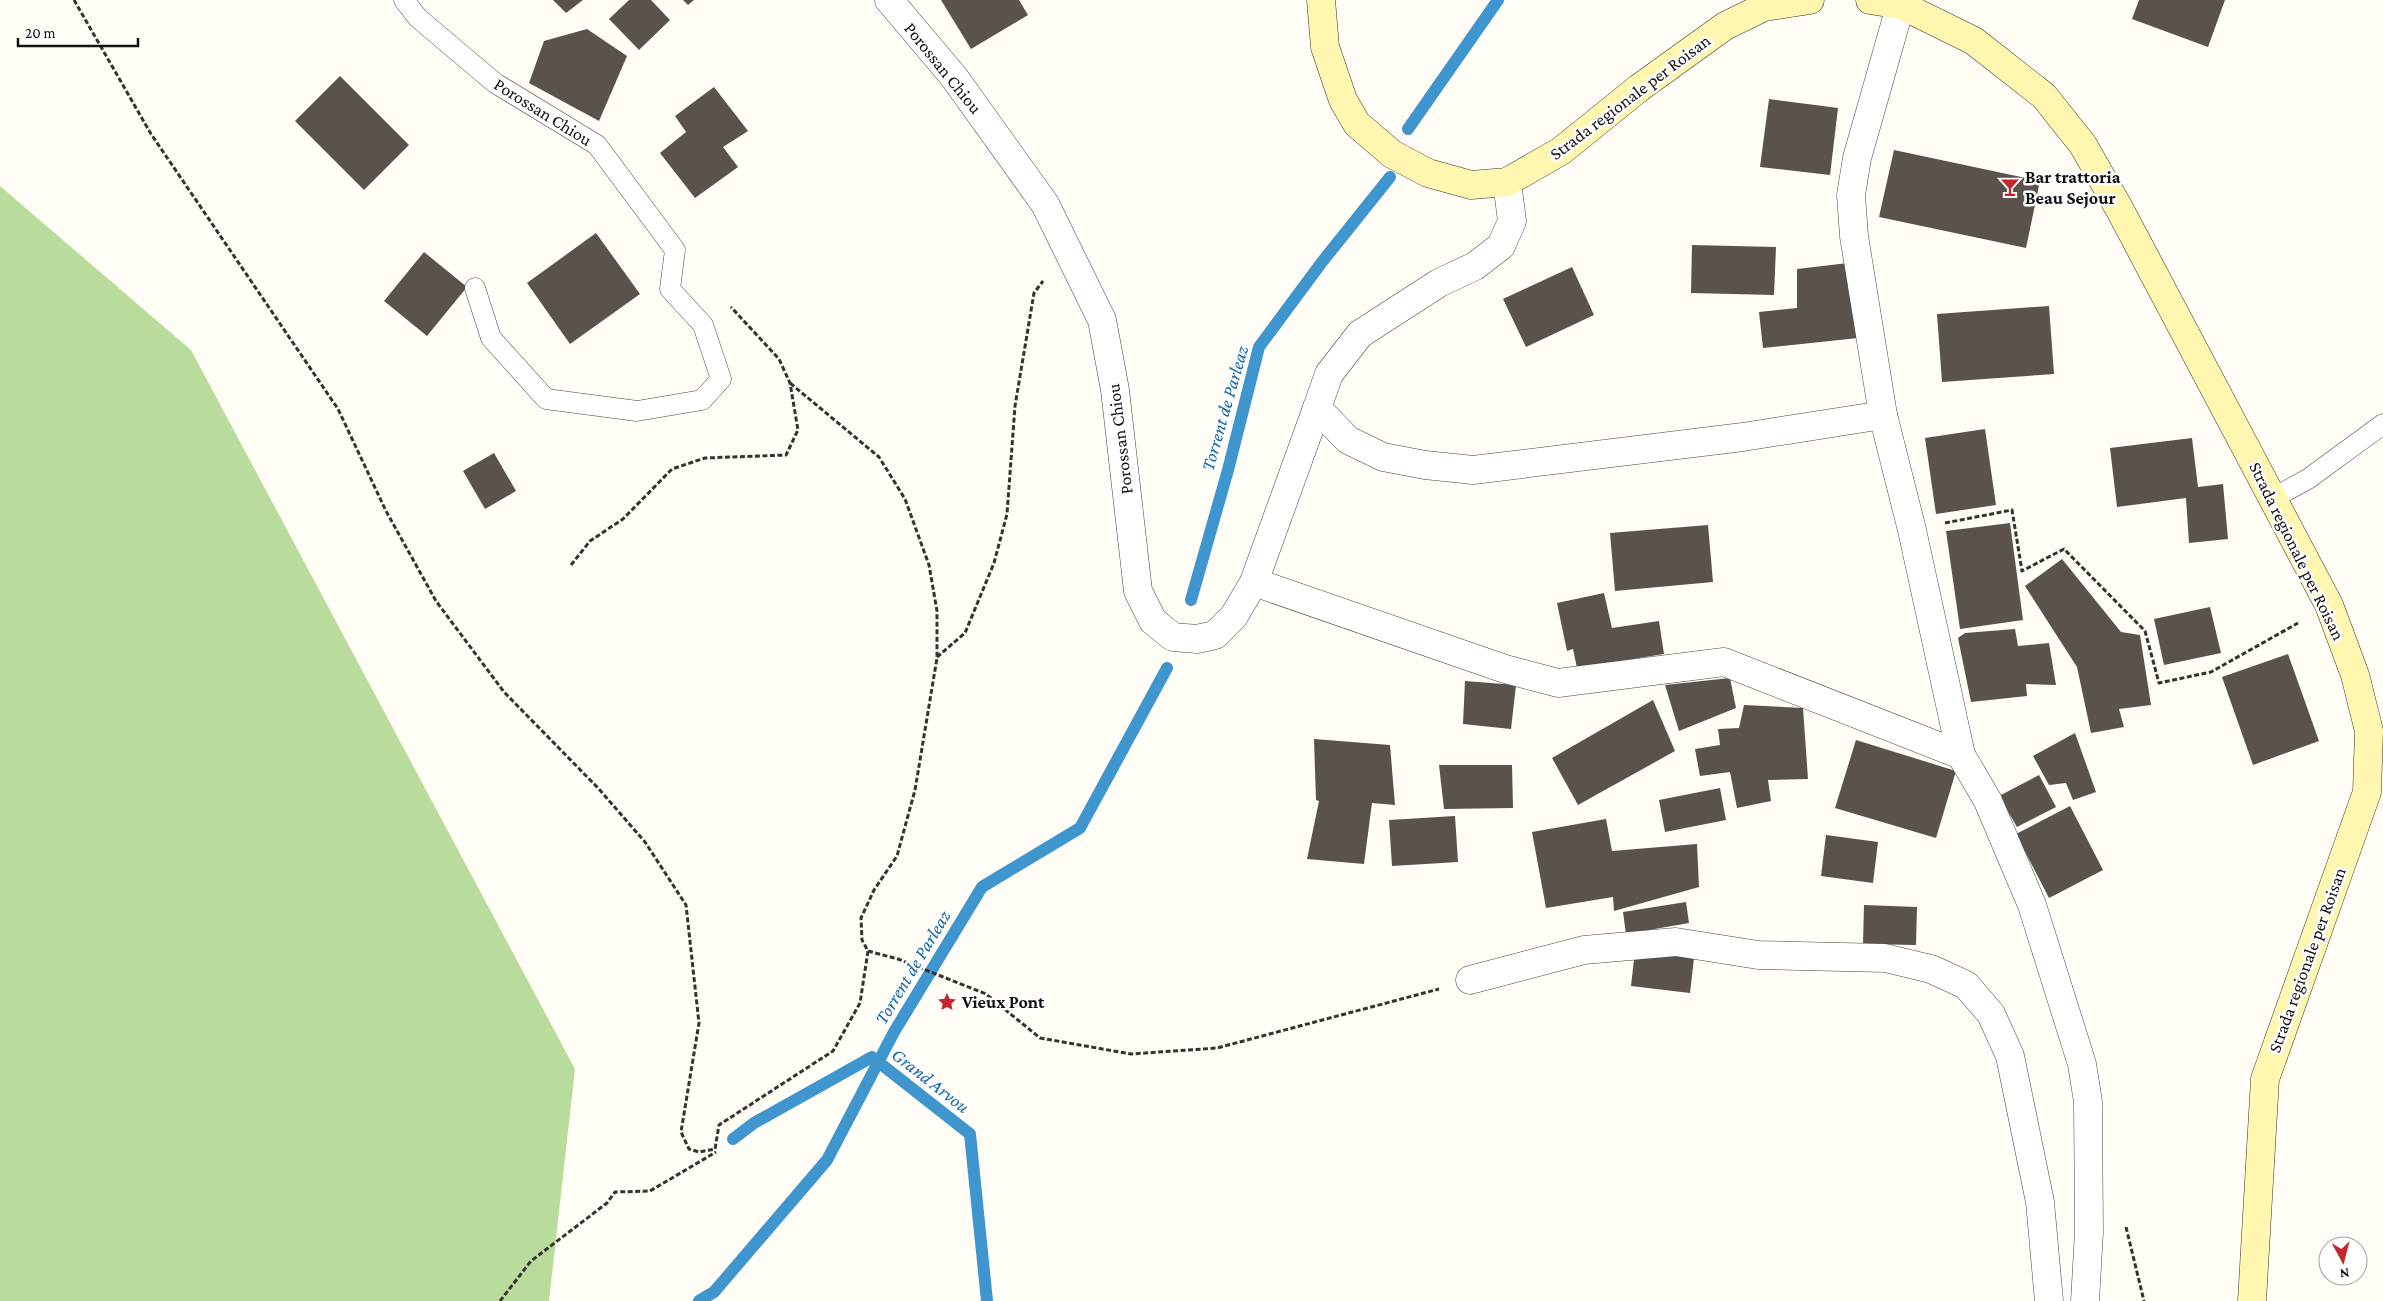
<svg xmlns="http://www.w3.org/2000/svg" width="2383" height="1301" font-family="'Crimson Pro',serif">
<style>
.forest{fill:#b9dc9c}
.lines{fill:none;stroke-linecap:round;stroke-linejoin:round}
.stream{stroke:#3f96cf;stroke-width:12}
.building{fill:#5a524d}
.service-casing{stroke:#444;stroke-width:21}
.minor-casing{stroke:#444;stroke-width:29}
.secondary-casing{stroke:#333;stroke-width:29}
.path{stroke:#333;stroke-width:3;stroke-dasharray:5 2.5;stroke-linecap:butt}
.service{stroke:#fff;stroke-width:20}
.minor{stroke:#fff;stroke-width:28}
.secondary{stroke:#fff6b0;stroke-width:28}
.labels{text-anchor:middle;stroke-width:5;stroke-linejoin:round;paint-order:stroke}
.street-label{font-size:18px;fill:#111;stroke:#fff}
.poi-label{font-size:18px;font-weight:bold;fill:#111;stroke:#fff;text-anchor:start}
.water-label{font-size:19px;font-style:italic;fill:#1768a6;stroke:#fff}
</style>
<rect width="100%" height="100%" fill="#fffdf5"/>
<polygon class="forest" points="0,186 191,350 575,1069 549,1301 0,1301"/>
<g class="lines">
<g class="stream">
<polyline points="1408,129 1498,0"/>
<polyline points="1191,600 1228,470 1259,347 1322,262 1390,177"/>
<polyline points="733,1139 754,1123 872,1057 970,1134 987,1301"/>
<polyline points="699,1301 714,1292 827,1160 894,1032 982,887 1080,828 1167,668"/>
</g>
</g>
<g class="building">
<polygon points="553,0 583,0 566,13"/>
<polygon points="629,0 651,0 670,20 639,50 609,19"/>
<polygon points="683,0 694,0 688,5"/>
<polygon points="941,0 1019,0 1028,15 971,49"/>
<polygon points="2139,0 2225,0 2208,47 2132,19"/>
<polygon points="587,29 627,56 599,121 529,83 544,41"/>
<polygon points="340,76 409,145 364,190 295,121"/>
<polygon points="714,87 748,131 723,147 738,167 695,198 660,153 686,132 675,116"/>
<polygon points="1769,99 1838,108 1830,175 1760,167"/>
<polygon points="1894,150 2040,181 2026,248 1879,217"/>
<polygon points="596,233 640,294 570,344 527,283"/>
<polygon points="1692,245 1776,247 1774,295 1691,293"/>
<polygon points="424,252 467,287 427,336 384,301"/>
<polygon points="1848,263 1858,338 1763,348 1759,312 1797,308 1797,269"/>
<polygon points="1572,267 1594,315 1526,347 1503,299"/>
<polygon points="2049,306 2054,374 1942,382 1937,314"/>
<polygon points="1985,429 1996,505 1936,514 1925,438"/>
<polygon points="2192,438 2198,487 2223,484 2228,539 2189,543 2186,498 2117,507 2110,448"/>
<polygon points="494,453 516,491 485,509 463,471"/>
<polygon points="2010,523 2023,620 1960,629 1946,531"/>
<polygon points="1708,525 1713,582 1615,591 1610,533"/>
<polygon points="2062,559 2121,632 2140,635 2151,705 2119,709 2124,727 2091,733 2077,667 2025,586"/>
<polygon points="1604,593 1612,628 1659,621 1664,654 1577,668 1573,649 1567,651 1557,603"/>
<polygon points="2210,607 2221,653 2164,665 2154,619"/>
<polygon points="2015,629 2018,646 2049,643 2056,685 2026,684 2027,696 1971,702 1958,638 1965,633"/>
<polygon points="2288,654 2319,741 2253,765 2222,677"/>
<polygon points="1730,678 1736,708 1679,731 1665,685"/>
<polygon points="1465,681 1516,685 1511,729 1463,724"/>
<polygon points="1653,700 1675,751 1578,805 1552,758"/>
<polygon points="1744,705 1803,708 1808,779 1768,780 1771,801 1737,808 1730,772 1700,776 1695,749 1720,745 1718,729 1739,728"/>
<polygon points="2075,733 2096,792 2073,800 2066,783 2049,785 2033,756"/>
<polygon points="1314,739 1390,745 1395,805 1372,803 1364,864 1307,859 1319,801 1316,800"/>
<polygon points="1856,740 1956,771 1936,838 1835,808"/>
<polygon points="1439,765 1512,765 1513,808 1444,809"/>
<polygon points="2039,775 2056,807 2017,827 1999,796"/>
<polygon points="1720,788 1726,820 1665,832 1659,800"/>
<polygon points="2070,806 2103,870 2049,898 2016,834"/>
<polygon points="1455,816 1458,862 1392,866 1389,820"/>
<polygon points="1606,819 1612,851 1697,844 1699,887 1614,911 1613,897 1546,908 1532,832"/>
<polygon points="1826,835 1878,842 1873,883 1821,876"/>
<polygon points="1686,902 1689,923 1626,934 1623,912"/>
<polygon points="1864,905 1917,907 1916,945 1863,944"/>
<polygon points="1635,951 1694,958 1690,993 1631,986"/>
</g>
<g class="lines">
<g class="service-casing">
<g id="service">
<polyline points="404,0 418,18 495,83 597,145 675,250 670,289 703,325 721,379 702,400 637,411 546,399 491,338 475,288"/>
<polyline points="2273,498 2308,479 2383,424"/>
</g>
</g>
<g class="minor-casing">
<g id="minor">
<polyline points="889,0 954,77 1045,204 1102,320 1115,390 1138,591 1153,621 1173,637 1197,639 1215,635 1234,616 1254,582 1317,408"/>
<polyline points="1902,0 1857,158 1851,195 1854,236 1883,415 1912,530 1961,755 1988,801 2032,905 2082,1064 2088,1102 2089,1232 2085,1301"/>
<polyline points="1507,182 1512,221 1501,246 1475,266 1439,283 1360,334 1329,374 1317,408 1348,440 1383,457 1425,465 1473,470 1743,437 1883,415"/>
<polyline points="1254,582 1505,669 1558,683 1724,662 1961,755"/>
<polyline points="1470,980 1584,950 1676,942 1758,955 1885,958 1931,969 1966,985 1991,1014 2010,1056 2040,1202 2049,1301"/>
</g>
</g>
<g class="secondary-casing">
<g id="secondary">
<polyline points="1321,0 1325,47 1343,100 1357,124 1392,154 1428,173 1471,185 1507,182 1561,151 1639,88 1725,26 1764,7 1810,0"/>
<polyline points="1870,0 1901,5 1974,41 2044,96 2083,145 2120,210 2329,605 2355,675 2369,731 2367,792 2265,1079 2252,1301"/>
</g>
</g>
<g class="path">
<polyline points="74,0 151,134 338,409 386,511 436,601 504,692 598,788 645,842 686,905 699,1023 681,1132 689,1149 699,1152 715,1149 719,1125 833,1051 860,1003 868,951 862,940 861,918 874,890 897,856 915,790 937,658 937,611 929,565 905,499 879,457 790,383"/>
<polyline points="1945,523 2012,510 2022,571 2064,549 2145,631 2159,683 2211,672 2298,623"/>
<polyline points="571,565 590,541 623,519 672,469 705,458 786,455 798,430 790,383 779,359 731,307"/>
<polyline points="937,657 965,633 994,563 1007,514 1015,406 1034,293 1043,281"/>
<polyline points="868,951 898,959 986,994 1040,1038 1131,1054 1217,1048 1439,989"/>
<polyline points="2126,1227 2144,1301"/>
<polyline points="500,1301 531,1261 607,1203 615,1192 650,1191 716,1152"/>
</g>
<use href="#service" class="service"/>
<use href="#minor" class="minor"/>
<use href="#secondary" class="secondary"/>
</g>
<defs>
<g id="bar-bare" transform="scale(1.5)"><path d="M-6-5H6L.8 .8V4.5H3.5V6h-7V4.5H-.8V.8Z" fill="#c4262e" stroke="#fff" stroke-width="2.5" paint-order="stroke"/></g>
<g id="sight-bare" transform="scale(1.5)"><path d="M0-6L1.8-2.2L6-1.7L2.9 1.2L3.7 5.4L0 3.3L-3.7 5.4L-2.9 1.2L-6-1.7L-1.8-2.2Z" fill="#c4262e" stroke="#fff" stroke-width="2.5" paint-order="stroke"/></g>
</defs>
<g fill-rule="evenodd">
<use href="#bar-bare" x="2010" y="187"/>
<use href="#sight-bare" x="947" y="1002"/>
</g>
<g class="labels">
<g class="street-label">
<text transform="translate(943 68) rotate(51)" y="6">Porossan Chiou</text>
<text transform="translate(1630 97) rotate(-37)" y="6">Strada regionale per Roisan</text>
<text transform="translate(543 112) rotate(32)" y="6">Porossan Chiou</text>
<text transform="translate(1120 439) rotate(-97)" y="6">Porossan Chiou</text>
<text transform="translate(2297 551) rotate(64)" y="6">Strada regionale per Roisan</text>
<text transform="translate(2307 960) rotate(-70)" y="6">Strada regionale per Roisan</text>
</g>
<g class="poi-label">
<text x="2025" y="183">Bar trattoria<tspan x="2025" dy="21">Beau Sejour</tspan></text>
<text x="962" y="1008">Vieux Pont</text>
</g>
<g class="water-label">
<text transform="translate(1224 408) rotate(-74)" y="7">Torrent de Parleaz</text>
<text transform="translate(912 967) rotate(-59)" y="7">Torrent de Parleaz</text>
<text transform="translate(931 1080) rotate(38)" y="7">Grand Arvou</text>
</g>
</g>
<g transform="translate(2343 1261) rotate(173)"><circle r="24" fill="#ffffff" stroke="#a0a0a0"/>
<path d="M0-4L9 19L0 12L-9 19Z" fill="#c4262e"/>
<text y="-8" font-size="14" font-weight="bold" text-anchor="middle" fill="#111111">N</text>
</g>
<path d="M18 38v8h120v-8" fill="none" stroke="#111111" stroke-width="2.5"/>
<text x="25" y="38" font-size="15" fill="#111111" stroke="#ffffff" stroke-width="4" paint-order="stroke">20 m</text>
</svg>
